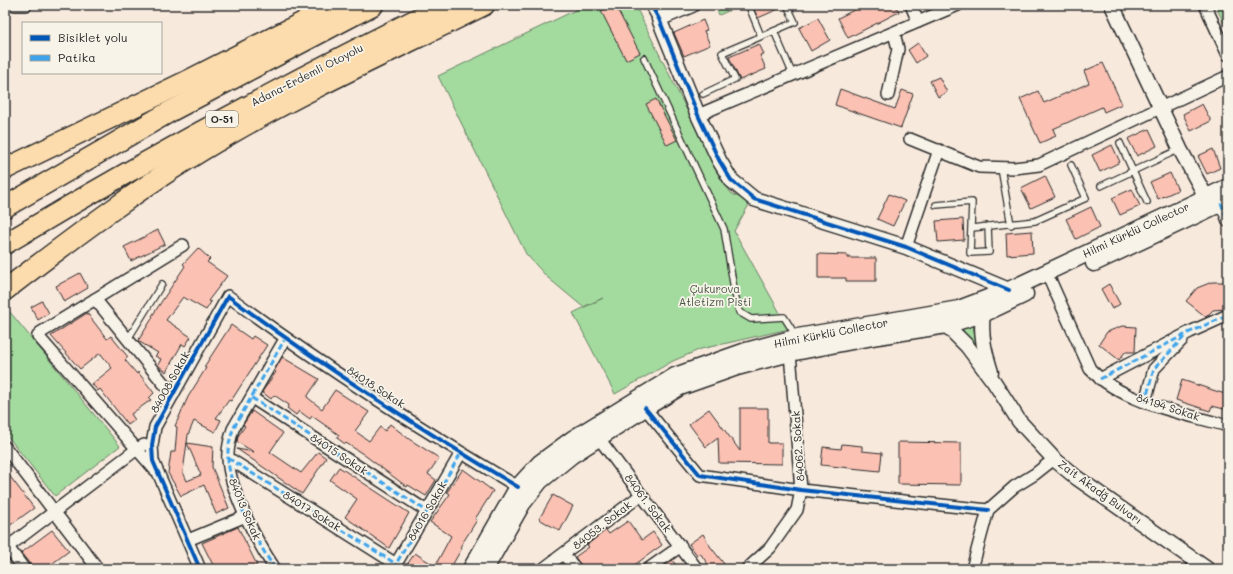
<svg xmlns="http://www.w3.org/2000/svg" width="1233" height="574" font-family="Mali,sans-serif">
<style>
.green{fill:#a3da9e;stroke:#678264}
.building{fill:#fbc1b3;stroke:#2b2b2b}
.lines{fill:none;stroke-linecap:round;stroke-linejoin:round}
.service-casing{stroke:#2b2b2b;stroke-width:8}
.minor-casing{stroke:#2b2b2b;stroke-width:14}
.tertiary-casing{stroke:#2b2b2b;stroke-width:17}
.secondary-casing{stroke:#2b2b2b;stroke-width:19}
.motorway-casing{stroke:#2b2b2b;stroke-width:23}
.service{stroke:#f7f3e8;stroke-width:5.5}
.minor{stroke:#f7f3e8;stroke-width:11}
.tertiary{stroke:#f7f3e8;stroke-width:14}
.secondary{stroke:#f7f3e8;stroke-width:16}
.motorway{stroke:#fcdcac;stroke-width:20}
.quiet{stroke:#3ea3eb;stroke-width:3;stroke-dasharray:6 3;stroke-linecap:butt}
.cycleway-casing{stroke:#f7f3e8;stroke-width:6}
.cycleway{stroke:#0057b8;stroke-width:4}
.labels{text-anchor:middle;stroke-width:3.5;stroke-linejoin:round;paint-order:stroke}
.shield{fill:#f7f3e8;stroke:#686764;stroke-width:1}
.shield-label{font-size:10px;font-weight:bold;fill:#2b2b2b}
.street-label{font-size:11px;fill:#2b2b2b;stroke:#f7f3e8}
.park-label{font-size:11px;fill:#495748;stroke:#f7f3e8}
</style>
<rect width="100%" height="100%" fill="#f8e9dd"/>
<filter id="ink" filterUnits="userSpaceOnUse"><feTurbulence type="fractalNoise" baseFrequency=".025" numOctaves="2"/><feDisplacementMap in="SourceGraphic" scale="8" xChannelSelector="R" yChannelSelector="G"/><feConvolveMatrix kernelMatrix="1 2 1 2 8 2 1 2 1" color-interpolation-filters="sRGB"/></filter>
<g filter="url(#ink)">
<g class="green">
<polygon points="586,5 635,5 719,175 731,193 750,203 734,231 789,329 701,349 673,361 615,394 573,313 603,298 583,307 547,277 526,254 438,76"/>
<polygon points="715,5 740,5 740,6 719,15"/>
<polygon points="1215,5 1228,5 1228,31"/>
<polygon points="5,306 120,446 55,496 5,433"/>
<polygon points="973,326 978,352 962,329"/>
</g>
<g class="building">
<polygon points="613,5 615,5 640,53 626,60 601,11"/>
<polygon points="752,5 783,5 783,7 758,18"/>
<polygon points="864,5 895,5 899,12 848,38 838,18"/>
<polygon points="818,18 830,40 811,51 799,28"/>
<polygon points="703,20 707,30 704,31 710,45 684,56 674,33"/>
<polygon points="918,43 926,56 916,63 908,50"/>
<polygon points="759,44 764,54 760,55 766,69 740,80 729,57"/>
<polygon points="1103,63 1122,104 1104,112 1102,107 1053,129 1056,136 1040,143 1020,99 1038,91 1044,103 1089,83 1084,71"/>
<polygon points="939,77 947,92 938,97 930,81"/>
<polygon points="840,89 895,109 902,90 913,94 901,128 835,105"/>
<polygon points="656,99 677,140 667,145 646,104"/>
<polygon points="1202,104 1211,121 1191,131 1183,114"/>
<polygon points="1149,129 1157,146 1137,156 1128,139"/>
<polygon points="1112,145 1120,162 1100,172 1092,155"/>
<polygon points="1213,149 1220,168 1207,174 1198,156"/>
<polygon points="1170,173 1178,190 1158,199 1150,182"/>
<polygon points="1045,176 1055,197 1031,208 1021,188"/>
<polygon points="1132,189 1140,206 1120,215 1112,198"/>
<polygon points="889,194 905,201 893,226 877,219"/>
<polygon points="1091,207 1100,227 1076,239 1066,219"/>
<polygon points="963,219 964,240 938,242 936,221"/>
<polygon points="158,230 165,244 131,261 124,247"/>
<polygon points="1032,231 1033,253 1007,255 1006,233"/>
<polygon points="198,248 210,259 207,262 227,276 208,301 211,302 206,310 183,297 166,320 191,337 185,346 182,344 166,372 158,365 161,359 155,356 158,353 138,341 153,317 152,316 185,266 183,264"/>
<polygon points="818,254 848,255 848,258 876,258 876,281 846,281 846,278 818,278"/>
<polygon points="80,273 88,288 64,302 56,286"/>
<polygon points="1212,282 1225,282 1225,309 1213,310 1206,317 1186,301 1197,288"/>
<polygon points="1109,284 1120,304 1112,309 1101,289"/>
<polygon points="42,301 49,313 38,320 31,307"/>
<polygon points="87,313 107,339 111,336 128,357 125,360 137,374 138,372 154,393 149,398 151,400 131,414 135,420 128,425 100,389 98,391 92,384 112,368 101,354 99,354 80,369 51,336"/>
<polygon points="231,325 251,339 253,336 267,345 231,401 229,400 216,418 221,420 215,432 194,421 188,435 183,472 187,481 201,475 187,443 213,447 212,467 229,508 216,514 204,485 181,496 168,473 171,452 175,452 177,427 175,426 188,397 206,368 204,367"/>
<polygon points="1122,326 1136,327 1135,352 1125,352 1119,360 1099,344 1107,332"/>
<polygon points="282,357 319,379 307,397 322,409 335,390 369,412 355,431 369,441 380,427 385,431 390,424 409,439 439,458 428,474 436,480 426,496 408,485 407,487 363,454 346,443 345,444 337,438 339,435 312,416 310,419 299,411 296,415 287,408 289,405 274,395 271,399 262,392 276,372 274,371"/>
<polygon points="1182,380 1228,395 1228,408 1224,409 1212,406 1210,411 1176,400"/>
<polygon points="740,408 768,408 768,443 782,443 782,464 719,463 718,438 706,447 689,424 709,409 740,451"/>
<polygon points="252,411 283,433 270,452 301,473 318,452 326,458 302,494 237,449 254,452 237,442 238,436 245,426 243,425"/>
<polygon points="898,442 961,443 961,485 898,484"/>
<polygon points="842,444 862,446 862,451 882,453 880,471 821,465 823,447 841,449"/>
<polygon points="339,467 409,513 389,548 345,517 357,499 330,480"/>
<polygon points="463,469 493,491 475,519 477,520 460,547 462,548 450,569 404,569 415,553 435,566 451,536 430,522 450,494 447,492"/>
<polygon points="5,470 34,508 5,529"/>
<polygon points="553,495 573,506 560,531 539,519"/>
<polygon points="628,521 642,540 653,532 662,545 629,569 583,569 575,557 589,547 587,545 606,530 609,534"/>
<polygon points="238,527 257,565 249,569 215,569 202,543"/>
<polygon points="52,530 69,551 45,569 34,569 21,553"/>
<polygon points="703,534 710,546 728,569 711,569 700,553 697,555 689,544"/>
<polygon points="672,560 679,569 660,569"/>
</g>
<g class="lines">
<g class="service-casing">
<g id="service">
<polyline points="750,9 761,36"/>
<polyline points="774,31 795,22 787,5"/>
<polyline points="644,58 724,229 734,289 739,312 751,319 784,317 796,336"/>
<polyline points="703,94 735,79 722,53 774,31 793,75"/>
<polyline points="1120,143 1147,202"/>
<polyline points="1001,168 1011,225"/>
<polyline points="1101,186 1180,149"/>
<polyline points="936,205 972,202 970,253 989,252 988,226"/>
<polyline points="972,228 1035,221 1086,198 1071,165"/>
<polyline points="128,339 162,284"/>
</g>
</g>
<g class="minor-casing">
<g id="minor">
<polyline points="15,5 26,5"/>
<polyline points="651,5 659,19"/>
<polyline points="911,5 918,22"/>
<polyline points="1205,5 1228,55"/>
<polyline points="888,95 898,49 894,33"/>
<polyline points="698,115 958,5"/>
<polyline points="910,139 979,167 1014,168 1039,165 1228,76"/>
<polyline points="1221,203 1228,221"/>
<polyline points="906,247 939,150"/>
<path d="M1051,282L1090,369C1124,404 1183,413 1228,426"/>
<polyline points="95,299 173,395"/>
<polyline points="1100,379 1190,332 1228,315"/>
<polyline points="252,398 427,511"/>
<polyline points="1145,402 1154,369 1182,340"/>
<polyline points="645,408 700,475 801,490 988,510"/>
<polyline points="598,437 697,569"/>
<polyline points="5,447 98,569"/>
<polyline points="228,458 396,564"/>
<polyline points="155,470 38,336 40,333 183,245"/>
<polyline points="188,540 246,516"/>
<polyline points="5,543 24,569"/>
<polyline points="5,549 137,449 144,445"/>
<polyline points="564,555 576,569"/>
<path d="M200,569L153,461L152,445L155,427L228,296C320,365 419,428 518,487"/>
<path d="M275,569C257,542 230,492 228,459C227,449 230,439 233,429L285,339"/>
<polyline points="393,569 461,453"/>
<polyline points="543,569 641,495"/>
<polyline points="648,569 681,546"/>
<polyline points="747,569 770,548 797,510 801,490 790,353"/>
<polyline points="972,569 988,510 1014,487 1035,474 1054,459"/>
</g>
</g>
<g class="tertiary-casing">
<g id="tertiary">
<polyline points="692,5 659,19 698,115 719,160 731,180 754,199 906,247 1009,290"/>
<polyline points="1112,5 1180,149 1206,197"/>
<path d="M983,314C980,335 985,353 991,372"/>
<polyline points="946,325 967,346 994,382 1019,421 1054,459 1077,478 1207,569"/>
</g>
</g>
<g class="secondary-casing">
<g id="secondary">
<polyline points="1094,263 1228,200"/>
<polyline points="471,569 518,487 540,463 574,438 675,376 746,351 798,337 959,309 1009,290 1228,187"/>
<polyline points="485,569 522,504 540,481 572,455 645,408 680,387 737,367 790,353 878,336 946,325 983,314 1025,294"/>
</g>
</g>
<g class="motorway-casing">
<g id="motorway">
<polyline points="5,169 187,81 337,5"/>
<polyline points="5,207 171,111 373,5"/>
<path d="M5,244C148,158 295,79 445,5"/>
<path d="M5,290C77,235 149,180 228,135C311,87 398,48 484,5"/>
</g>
</g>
<use href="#service" class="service"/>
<use href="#minor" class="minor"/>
<use href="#tertiary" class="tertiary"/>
<use href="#secondary" class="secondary"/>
<use href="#motorway" class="motorway"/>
<g class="quiet">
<polyline points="1221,203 1228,221"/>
<polyline points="1100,379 1190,332 1228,315"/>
<polyline points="252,398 427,511"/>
<polyline points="1145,402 1154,369 1185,336"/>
<polyline points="228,458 396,564"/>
<path d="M275,569C257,542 230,492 228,459C227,449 230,439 233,429L285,339"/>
<polyline points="393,569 461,453"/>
</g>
<g class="cycleway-casing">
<g id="cycleway">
<polyline points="651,5 659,19 698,115 719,160 731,180 754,199 906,247 1009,290"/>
<polyline points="645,408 700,475 801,490 988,510"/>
<path d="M200,569L153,461L152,445L155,427L228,296C320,365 419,428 518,487"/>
</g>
</g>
<use href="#cycleway" class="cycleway"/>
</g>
</g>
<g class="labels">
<rect class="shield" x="206" y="111" width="32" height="16" rx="3"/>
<g class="shield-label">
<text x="222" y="123">O-51</text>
</g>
<g class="street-label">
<text transform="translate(307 75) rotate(-27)" y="4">Adana-Erdemli Otoyolu</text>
<text transform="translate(1136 230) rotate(-25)" y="4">Hilmi Kürklü Collector</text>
<text transform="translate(831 333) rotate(-11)" y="4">Hilmi Kürklü Collector</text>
<text transform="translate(170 382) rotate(-61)" y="4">84008 Sokak</text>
<text transform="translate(376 387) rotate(33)" y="4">84018 Sokak</text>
<text transform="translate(1168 407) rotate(18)" y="4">84194 Sokak</text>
<text transform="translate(798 446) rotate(-94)" y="4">84062. Sokak</text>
<text transform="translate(339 454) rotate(33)" y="4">84015 Sokak</text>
<text transform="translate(1100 492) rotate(36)" y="4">Zait Akadğ Bulvarı</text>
<text transform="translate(648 503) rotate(53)" y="4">84061. Sokak</text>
<text transform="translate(245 509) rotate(67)" y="4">84013 Sokak</text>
<text transform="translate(312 511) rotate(32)" y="4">84017 Sokak</text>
<text transform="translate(427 511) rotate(-60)" y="4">84016 Sokak</text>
<text transform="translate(602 525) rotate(-38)" y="4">84053. Sokak</text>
</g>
<g class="park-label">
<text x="715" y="293">Çukurova<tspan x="715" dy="13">Atletizm Pisti</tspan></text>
</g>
</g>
<rect width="1233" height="574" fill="none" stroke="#f7f3e8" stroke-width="20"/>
<rect x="10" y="10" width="1213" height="554" fill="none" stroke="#2b2b2b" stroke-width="1.5" filter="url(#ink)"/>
<rect x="22" y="22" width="140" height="52" fill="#f7f3e8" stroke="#a5a39c"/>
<rect x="30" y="35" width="20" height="6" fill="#0057b8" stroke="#a5a39c"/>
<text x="58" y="42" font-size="12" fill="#2b2b2b">Bisiklet yolu</text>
<rect x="30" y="55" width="20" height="6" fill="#3ea3eb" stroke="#a5a39c"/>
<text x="58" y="62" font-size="12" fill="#2b2b2b">Patika</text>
</svg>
